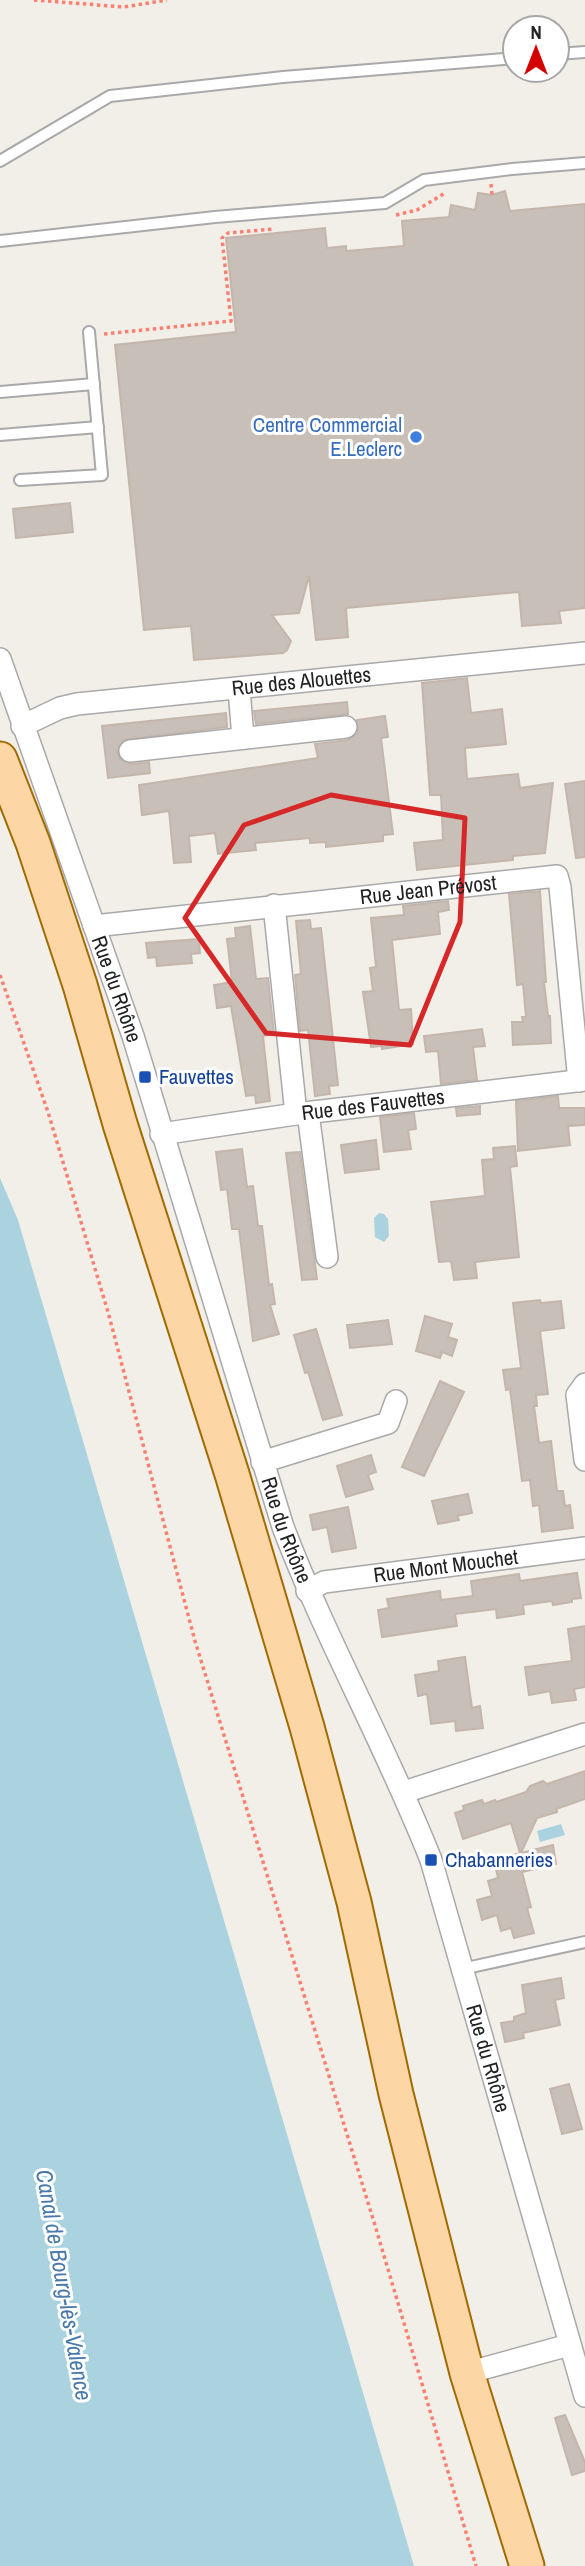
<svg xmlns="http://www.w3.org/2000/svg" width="585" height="2566" font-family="'Archivo Narrow',sans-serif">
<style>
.water{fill:#aad3df}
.building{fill:#c7bfb8;stroke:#c4b6ab;stroke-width:2}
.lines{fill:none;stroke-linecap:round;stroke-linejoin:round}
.service-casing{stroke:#a9a9a9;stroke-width:14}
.minor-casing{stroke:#a9a9a9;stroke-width:24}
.primary-casing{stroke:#a06b00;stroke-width:37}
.path{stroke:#fa8072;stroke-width:3.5;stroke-dasharray:3.5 3.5;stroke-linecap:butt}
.service{stroke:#fff;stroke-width:10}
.minor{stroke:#fff;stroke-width:21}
.primary{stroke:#fcd6a4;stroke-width:33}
.marked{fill:none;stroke:#d62828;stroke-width:5;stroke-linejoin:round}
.shop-dot{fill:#3f7fe0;stroke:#fff;stroke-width:2.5}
.transit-dot{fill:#1a4fb4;stroke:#fff;stroke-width:2.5}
.labels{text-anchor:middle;stroke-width:6;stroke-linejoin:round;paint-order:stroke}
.shop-label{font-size:21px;fill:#366cbe;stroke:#fff;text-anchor:end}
.street-label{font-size:21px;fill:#222;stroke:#fff}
.transit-label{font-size:21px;fill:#164399;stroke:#fff;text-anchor:start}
.water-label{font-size:23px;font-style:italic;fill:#4a7aab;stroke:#fff}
</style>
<rect width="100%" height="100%" fill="#f2efe9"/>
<g class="water">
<polygon points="0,1178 18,1220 414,2566 0,2566"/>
<polygon points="379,1213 384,1214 388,1219 389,1236 384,1242 375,1237 374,1218"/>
<polygon points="561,1824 565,1835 540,1842 537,1831"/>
</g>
<g class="building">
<polygon points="505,191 510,211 585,204 585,608 559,611 561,623 522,626 519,592 346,608 348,637 316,640 309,576 299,613 272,615 291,641 287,650 283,653 194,660 191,626 144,630 115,345 236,332 226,238 325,228 327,248 346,246 346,251 404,246 402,221 449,217 451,205 475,210 478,193 492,195"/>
<polygon points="70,503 73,532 16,538 13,509"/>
<polygon points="467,678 471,713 502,709 506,744 465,748 467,779 518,774 520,788 553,783 545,853 513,856 513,860 417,870 414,843 443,840 441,795 430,795 422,683"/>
<polygon points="347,702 348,714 256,724 254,711"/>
<polygon points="226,713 227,727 123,740 117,752 120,759 131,764 149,762 150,773 108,778 102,726"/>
<polygon points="385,716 388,737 381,738 393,834 383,835 383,841 326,847 326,842 310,843 310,838 255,843 256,850 218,854 215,833 189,836 191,862 174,863 169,811 142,815 139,785 318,758 315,744 348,740 358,733 357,720"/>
<polygon points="585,781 585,857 576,858 565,784"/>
<polygon points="540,891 546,982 544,982 548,1016 550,1016 551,1043 513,1045 512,1022 523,1022 522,1017 526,1017 523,984 517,985 509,894"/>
<polygon points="448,901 449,910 438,912 440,934 392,940 399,1010 411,1009 413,1044 382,1049 382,1046 371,1047 363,992 373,991 370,968 376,967 371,918 404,915 403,906"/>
<polygon points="310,920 311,929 321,928 338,1085 329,1086 330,1094 315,1096 308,1030 300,1031 295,975 301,974 296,921"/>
<polygon points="250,926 256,979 268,978 274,1034 263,1036 270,1101 256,1103 255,1095 246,1096 231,1006 217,1008 214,985 232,982 227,939 236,938 235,928"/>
<polygon points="199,939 200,953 191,954 192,963 157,966 156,957 148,958 146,943"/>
<polygon points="482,1029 485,1046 473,1047 477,1080 441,1084 438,1051 426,1052 424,1036"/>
<polygon points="558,1096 559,1108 585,1108 585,1125 568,1126 570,1145 518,1151 516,1101"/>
<polygon points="480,1106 480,1114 457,1116 456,1108"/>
<polygon points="414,1113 416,1129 408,1130 411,1149 384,1152 380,1117"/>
<polygon points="376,1140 379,1169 345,1173 341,1145"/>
<polygon points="515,1146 517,1166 510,1167 519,1257 475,1262 477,1278 454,1280 451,1261 439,1262 431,1202 485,1196 482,1160 494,1159 493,1148"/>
<polygon points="242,1149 247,1187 253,1186 258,1226 262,1226 269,1285 272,1284 275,1304 270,1305 279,1334 253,1341 239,1229 232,1229 227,1189 221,1190 216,1152"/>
<polygon points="300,1152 317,1279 302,1280 286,1153"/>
<polygon points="540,1300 541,1303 561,1301 564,1328 540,1331 548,1394 536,1395 537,1406 534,1406 539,1443 551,1441 557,1491 563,1491 565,1506 570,1505 573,1528 542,1532 539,1505 533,1506 530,1480 522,1481 510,1389 506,1390 503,1370 521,1368 513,1303"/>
<polygon points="425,1316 452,1324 448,1337 457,1340 452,1356 442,1352 440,1358 416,1351"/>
<polygon points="388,1320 392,1344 350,1348 347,1325"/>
<polygon points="316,1329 342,1415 323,1420 308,1372 305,1373 294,1335"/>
<polygon points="440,1381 464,1392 424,1476 402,1467"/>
<polygon points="371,1455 376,1472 368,1475 373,1489 346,1497 337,1466"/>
<polygon points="468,1494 472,1513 457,1516 459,1520 438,1524 432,1501"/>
<polygon points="348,1507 356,1548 332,1552 327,1527 313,1530 310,1515"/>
<polygon points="577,1573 581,1598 572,1599 572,1602 553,1605 552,1601 523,1605 524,1614 497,1618 496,1609 455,1614 457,1626 382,1637 378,1610 389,1608 387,1599 440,1591 441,1600 473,1596 471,1581 519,1574 520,1581"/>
<polygon points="585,1626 585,1687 574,1689 576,1700 552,1703 550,1691 529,1695 525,1667 572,1661 568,1629"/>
<polygon points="465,1657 472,1708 480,1706 483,1728 456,1731 455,1721 431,1724 427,1694 418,1696 415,1675 439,1671 438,1661"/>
<polygon points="585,1771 585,1799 556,1809 557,1812 537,1818 521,1853 553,1845 556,1864 522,1872 531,1907 527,1908 534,1933 514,1938 511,1928 501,1931 497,1915 482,1920 477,1900 492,1896 488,1881 498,1878 496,1869 515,1863 513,1855 520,1853 511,1823 463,1839 455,1813 464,1810 463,1806 482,1800 484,1804 495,1800 496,1802 526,1792 530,1786 543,1781 547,1784"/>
<polygon points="561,1978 564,1998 555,2000 560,2025 523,2033 524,2038 505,2042 501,2023 514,2021 514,2017 526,2013 522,1985"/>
<polygon points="569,2084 582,2129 562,2134 550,2089"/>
<polygon points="565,2415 585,2462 585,2471 572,2475 555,2418"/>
</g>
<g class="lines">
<g class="service-casing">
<g id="service">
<polyline points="557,54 585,52"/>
<polyline points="0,161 110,96 283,77 515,58"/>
<polyline points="0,241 215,217 385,203 424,180 512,169 585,163"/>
<polyline points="0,392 94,384"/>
<polyline points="0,435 98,427"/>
<polyline points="20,480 102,475 89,332"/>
<polyline points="462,1969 585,1942"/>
</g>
</g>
<g class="minor-casing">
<g id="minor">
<path id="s1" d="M0,659L133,1036L283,1527C326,1640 386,1746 431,1860L585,2396"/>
<polyline points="239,689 243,738"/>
<path id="s2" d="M22,726L60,708L77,704L585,653"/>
<polyline points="130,751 346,727"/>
<polyline points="274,905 296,1114"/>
<path id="s3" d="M94,926L557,876L560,887L579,1081"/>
<polyline points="308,1113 327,1257"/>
<path id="s4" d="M161,1134L296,1114L585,1080"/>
<polyline points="585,1384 577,1395 585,1460"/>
<polyline points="262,1462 388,1423 396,1401"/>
<path id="s5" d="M307,1591L324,1582L585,1548"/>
<polyline points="404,1792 585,1734"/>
<polyline points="467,2373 569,2345"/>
</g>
</g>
<g class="primary-casing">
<polyline id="primary" points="0,759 33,843 80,985 120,1124 232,1474 307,1727 354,1902 396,2094 467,2373 527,2566"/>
</g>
<g class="path">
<polyline points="34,0 124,7 167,0"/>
<polyline points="491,184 492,195"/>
<polyline points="396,215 417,210 445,193"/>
<polyline points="104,334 231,321 222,238 228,233 273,229"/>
<polyline points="0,975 48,1112 108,1312 195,1641 374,2222 476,2566"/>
</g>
<use href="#service" class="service"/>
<use href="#minor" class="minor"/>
<use href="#primary" class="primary"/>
</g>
<path class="marked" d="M331,795L465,818L460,922L410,1045L266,1033L185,918L244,825Z"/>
<circle class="shop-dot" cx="416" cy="437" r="7"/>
<g class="transit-dot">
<rect x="138" y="1070" width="14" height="14" rx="3.5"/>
<rect x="424" y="1853" width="14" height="14" rx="3.5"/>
</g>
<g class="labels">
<g class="shop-label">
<text x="402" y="432">Centre Commercial<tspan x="402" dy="24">E.Leclerc</tspan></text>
</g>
<g class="street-label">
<text dy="7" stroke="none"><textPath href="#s2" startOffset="285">Rue des Alouettes</textPath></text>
<text dy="7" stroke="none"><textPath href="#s3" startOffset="336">Rue Jean Prévost</textPath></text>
<text dy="7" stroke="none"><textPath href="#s1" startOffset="350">Rue du Rhône</textPath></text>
<text dy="7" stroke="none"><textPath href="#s4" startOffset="214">Rue des Fauvettes</textPath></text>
<text dy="7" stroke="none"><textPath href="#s1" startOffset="917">Rue du Rhône</textPath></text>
<text dy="7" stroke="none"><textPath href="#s5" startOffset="142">Rue Mont Mouchet</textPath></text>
<text dy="7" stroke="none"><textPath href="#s1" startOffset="1484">Rue du Rhône</textPath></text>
</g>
<g class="transit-label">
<text x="159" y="1084">Fauvettes</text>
<text x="445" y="1867">Chabanneries</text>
</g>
<g class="water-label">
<text transform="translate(64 2285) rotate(80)" y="8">Canal de Bourg-lès-Valence</text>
</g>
</g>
<g transform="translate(536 49)"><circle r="33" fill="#ffffff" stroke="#a7a7a7" stroke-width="2"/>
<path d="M0-5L12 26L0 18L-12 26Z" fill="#d40000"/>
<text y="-10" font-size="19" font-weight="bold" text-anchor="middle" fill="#222222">N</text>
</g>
</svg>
